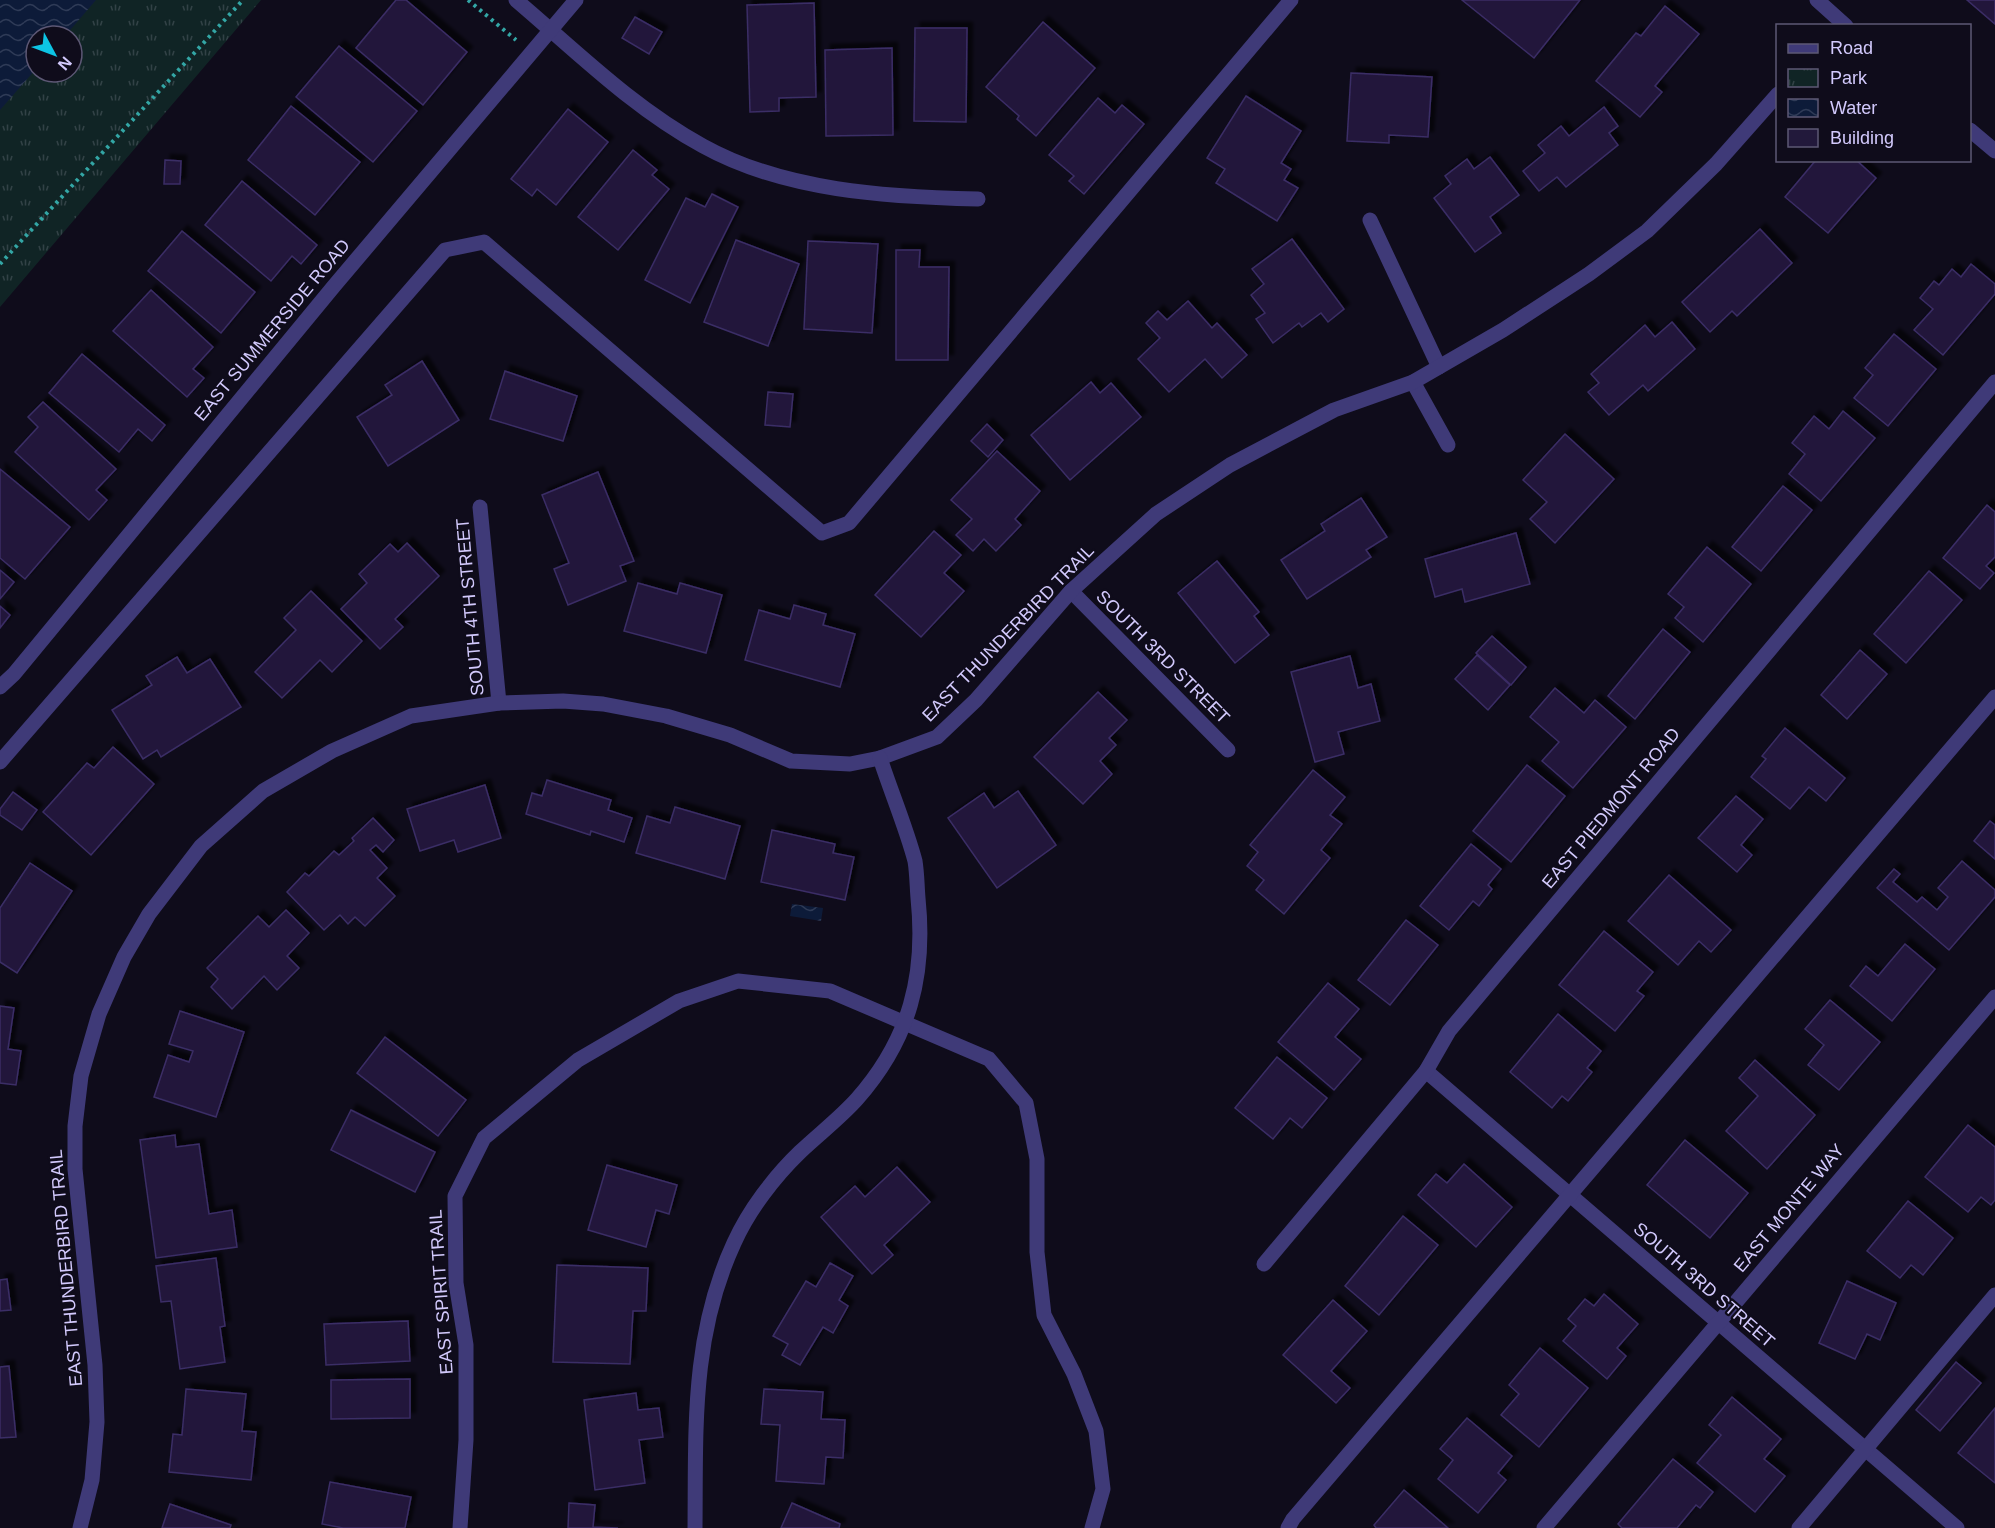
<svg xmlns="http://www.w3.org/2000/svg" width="1995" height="1528" font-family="Arial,sans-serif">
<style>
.park{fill:url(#park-tufts);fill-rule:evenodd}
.water{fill:url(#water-waves)}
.building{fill:#22193b;stroke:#3b2d66;stroke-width:1.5;filter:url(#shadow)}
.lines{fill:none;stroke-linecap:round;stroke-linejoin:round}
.path{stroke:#33a6a5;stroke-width:4;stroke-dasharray:3 4.5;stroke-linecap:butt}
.minor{stroke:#3f3a78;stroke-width:15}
.labels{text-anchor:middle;stroke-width:4.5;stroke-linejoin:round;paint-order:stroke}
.street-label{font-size:18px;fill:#d2c9fc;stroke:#0f0c1b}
</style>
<defs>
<pattern id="park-tufts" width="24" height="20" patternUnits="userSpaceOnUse" patternTransform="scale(1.5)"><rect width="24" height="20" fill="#102425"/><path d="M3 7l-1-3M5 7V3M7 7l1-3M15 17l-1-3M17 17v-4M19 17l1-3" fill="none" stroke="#324246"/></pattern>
<pattern id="water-waves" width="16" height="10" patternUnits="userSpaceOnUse" patternTransform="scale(1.5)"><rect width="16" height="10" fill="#0d1b39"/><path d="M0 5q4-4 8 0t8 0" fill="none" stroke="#2f3b57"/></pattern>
<filter id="shadow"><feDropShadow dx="5.5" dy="-5.5" stdDeviation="1.5" flood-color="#0009"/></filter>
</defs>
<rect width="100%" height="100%" fill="#0f0c1b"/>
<path class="park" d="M0,0H261L0,307ZM36,36H72V72H36Z"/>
<g class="water">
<polygon points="0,0 96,0 65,36 36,36 36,69 0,110"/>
<polygon points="792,904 823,908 821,921 790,916"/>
</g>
<g class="building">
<polygon points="396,0 406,0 467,52 423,105 356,48"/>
<polygon points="1462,0 1580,0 1534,58"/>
<polygon points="1967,0 1995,0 1995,24"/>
<polygon points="814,3 816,97 779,98 779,111 750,112 747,5"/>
<polygon points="1665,6 1699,34 1655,86 1662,92 1640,117 1596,81 1636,33 1641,36"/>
<polygon points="635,17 662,32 649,54 622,38"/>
<polygon points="1043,22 1095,68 1036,136 1017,119 1019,116 986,87"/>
<polygon points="915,28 967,28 966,122 914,121"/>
<polygon points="339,46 417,111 373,162 296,97"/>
<polygon points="892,48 893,135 826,136 825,50"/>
<polygon points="1351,73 1432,77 1428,137 1389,135 1389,143 1347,141"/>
<polygon points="1246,96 1301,131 1281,163 1291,169 1284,180 1298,188 1277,221 1216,183 1225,169 1207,158"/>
<polygon points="1098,98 1115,113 1122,105 1144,124 1084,194 1069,181 1074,176 1049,155"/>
<polygon points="291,106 360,162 315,215 248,160"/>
<polygon points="1604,107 1618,126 1609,133 1618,145 1566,187 1557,177 1539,191 1523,171 1545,153 1538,145 1561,126 1569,136"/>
<polygon points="568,109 608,142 556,205 537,189 532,196 511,179"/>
<polygon points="633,150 657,170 652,175 669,189 618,250 578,217"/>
<polygon points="1490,157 1519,195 1490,217 1501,233 1475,252 1434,198 1451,184 1445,176 1467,159 1474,169"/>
<polygon points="165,160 181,161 180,184 164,184"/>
<polygon points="1816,160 1856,160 1876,178 1828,233 1785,197"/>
<polygon points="242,181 317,245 301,264 292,256 271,281 205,225"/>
<polygon points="712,194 738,207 690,303 645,280 686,198 705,207"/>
<polygon points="1760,229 1792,263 1737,316 1732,311 1710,332 1682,302"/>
<polygon points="182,231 255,292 221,333 148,271"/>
<polygon points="1292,239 1344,309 1328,322 1321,313 1302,327 1299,323 1273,343 1256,319 1265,313 1251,295 1264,284 1252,269"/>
<polygon points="736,240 799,264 768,346 704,322"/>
<polygon points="808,241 878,244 872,333 804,329"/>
<polygon points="896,250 920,250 919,267 949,267 948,360 896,360"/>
<polygon points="1971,264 1995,284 1995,294 1943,355 1914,330 1933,309 1920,298 1934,281 1939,285 1952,269 1961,277"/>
<polygon points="151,290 213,347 193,369 204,378 187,397 113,331"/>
<polygon points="1188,301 1212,328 1217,323 1247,355 1222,378 1205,359 1169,392 1138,359 1160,338 1146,323 1158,311 1167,320"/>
<polygon points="1672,322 1695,349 1648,391 1643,385 1609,415 1588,392 1599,383 1591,374 1645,325 1655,337"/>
<polygon points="1894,334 1936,369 1888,426 1854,398 1873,375 1865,368"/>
<polygon points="82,354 165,425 152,441 138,429 119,452 49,393"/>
<polygon points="422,361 459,420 388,466 357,417 392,395 385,385"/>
<polygon points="505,371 577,396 563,441 490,419"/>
<polygon points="1091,382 1100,393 1111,383 1141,417 1070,480 1031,435"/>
<polygon points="768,392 793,394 790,427 765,425"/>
<polygon points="43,402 116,469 96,490 107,500 89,520 15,452 38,427 28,417"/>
<polygon points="1843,411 1875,438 1821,501 1789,474 1805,454 1792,443 1814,416 1829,429"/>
<polygon points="987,424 1003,440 988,457 971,441"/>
<polygon points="1565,434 1614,479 1555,543 1530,519 1547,502 1523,480"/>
<polygon points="997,451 1040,491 1015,519 1021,525 996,551 984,539 973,551 956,535 972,519 951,500"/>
<polygon points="0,469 70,527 25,579 0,558"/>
<polygon points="598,472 634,561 620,566 626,581 568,605 554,569 569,563 542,495"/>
<polygon points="1783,486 1812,510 1761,571 1732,547"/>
<polygon points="1361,498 1387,537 1366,550 1371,557 1307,599 1281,560 1325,531 1321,524"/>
<polygon points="1987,505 1995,512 1995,557 1986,566 1994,573 1980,589 1943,558"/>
<polygon points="934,531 961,555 944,573 964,591 921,637 875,595"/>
<polygon points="1516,533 1530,584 1465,602 1462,589 1435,597 1425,559"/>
<polygon points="407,543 439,576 395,619 403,627 380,649 341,609 367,583 359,574 390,544 398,552"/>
<polygon points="1707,547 1751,584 1703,642 1675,618 1684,607 1668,594"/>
<polygon points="1217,561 1259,612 1254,616 1269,635 1235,663 1178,593"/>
<polygon points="0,570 14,582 0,599"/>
<polygon points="1929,571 1962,600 1906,663 1874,634"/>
<polygon points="638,583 677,594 680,583 722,595 706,653 624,631"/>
<polygon points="311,591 362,641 332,672 320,660 282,698 255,672 296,630 284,618"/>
<polygon points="794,605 826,614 823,625 855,634 840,687 745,660 759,610 790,619"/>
<polygon points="0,606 10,615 0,628"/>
<polygon points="1663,629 1690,652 1635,719 1608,696"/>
<polygon points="1492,636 1526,667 1511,685 1476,653"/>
<polygon points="1860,650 1887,674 1847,719 1821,695"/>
<polygon points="1477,655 1510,685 1488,710 1455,679"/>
<polygon points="1350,656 1358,688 1371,684 1380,721 1338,732 1344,754 1315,762 1291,672"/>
<polygon points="177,657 187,673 210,659 241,707 161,757 157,750 143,759 112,710 152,685 146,676"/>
<polygon points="1555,688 1584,713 1595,700 1626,727 1573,788 1542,761 1559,742 1530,717"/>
<polygon points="1098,692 1127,720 1109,738 1116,745 1100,761 1112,774 1083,804 1034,757"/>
<polygon points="1785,728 1845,778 1826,801 1809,787 1790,809 1751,777 1766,759 1762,756"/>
<polygon points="113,747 154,784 91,855 43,812 87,763 94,768"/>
<polygon points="1527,765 1565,796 1511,862 1473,831"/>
<polygon points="1313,770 1345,797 1330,815 1342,824 1321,850 1330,858 1284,914 1256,890 1264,880 1247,866 1258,852 1250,845"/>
<polygon points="547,780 611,800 608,810 632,818 624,842 591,831 590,835 526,814 532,793 542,796"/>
<polygon points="485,785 501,838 458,852 454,840 420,851 407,809"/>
<polygon points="1018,791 1056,845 997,888 948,818 984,793 994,808"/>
<polygon points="13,792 37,810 22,830 0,815 0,809"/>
<polygon points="1736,796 1763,819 1741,845 1752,855 1737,872 1698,838"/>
<polygon points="675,807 740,826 725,879 636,853 647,816 670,823"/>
<polygon points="373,818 394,840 383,852 376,845 370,850 387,868 377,878 395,896 365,926 355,917 348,924 340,915 324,930 287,892 305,873 309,876 334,851 339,855 354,841 352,838"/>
<polygon points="1990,821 1995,825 1995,859 1974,841"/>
<polygon points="772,830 835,844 833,853 854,857 845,900 761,882"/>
<polygon points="1471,844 1501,869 1488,885 1492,889 1479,906 1473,901 1449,930 1420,906"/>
<polygon points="1962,861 1995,890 1995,897 1949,950 1877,888 1894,869 1900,874 1893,882 1917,902 1922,897 1937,910 1948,897 1938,888"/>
<polygon points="30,863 72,891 17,973 0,962 0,908"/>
<polygon points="1669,875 1731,930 1711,952 1699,941 1678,965 1628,921"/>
<polygon points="286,910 309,933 287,956 299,968 277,990 264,976 232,1009 211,987 218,979 207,968 258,916 269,927"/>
<polygon points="1406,920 1438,945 1390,1005 1358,980"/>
<polygon points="1604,931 1653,972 1637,991 1644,996 1615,1031 1559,985"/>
<polygon points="1905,944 1935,969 1892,1021 1850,986 1866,966 1878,976"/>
<polygon points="1328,983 1359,1009 1335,1037 1361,1059 1334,1090 1278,1042"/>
<polygon points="1830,1000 1880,1042 1839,1090 1808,1065 1824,1045 1805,1029"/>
<polygon points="0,1006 14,1008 8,1049 21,1051 16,1085 0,1083"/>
<polygon points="180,1011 244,1032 216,1117 154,1097 168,1055 189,1062 193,1051 169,1044"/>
<polygon points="1558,1014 1601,1051 1587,1068 1592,1072 1568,1101 1562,1096 1552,1108 1510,1072"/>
<polygon points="385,1037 466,1100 438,1136 357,1073"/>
<polygon points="1277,1057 1327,1098 1302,1128 1290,1118 1273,1139 1235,1108"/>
<polygon points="1755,1060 1815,1115 1767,1169 1726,1131 1758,1096 1739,1078"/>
<polygon points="351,1110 435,1152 415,1192 331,1150"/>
<polygon points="1968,1125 1995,1147 1995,1200 1991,1205 1981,1197 1968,1212 1925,1177"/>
<polygon points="175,1135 176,1147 199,1144 209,1214 232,1210 237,1247 156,1258 140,1140"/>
<polygon points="1685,1140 1748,1193 1710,1238 1647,1185"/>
<polygon points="1464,1164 1512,1207 1476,1247 1418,1195 1436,1174 1447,1183"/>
<polygon points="607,1165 677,1185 669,1214 656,1210 646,1247 588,1230"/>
<polygon points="897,1167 930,1202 884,1245 893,1255 872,1274 821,1217 855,1186 865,1197"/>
<polygon points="1908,1201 1953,1238 1923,1275 1911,1265 1900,1278 1867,1251"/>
<polygon points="1403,1216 1438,1245 1379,1315 1345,1286"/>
<polygon points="216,1258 225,1326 220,1327 225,1362 180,1369 171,1301 161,1302 156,1266"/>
<polygon points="830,1263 853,1276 839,1300 848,1306 833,1333 823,1327 800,1365 782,1355 788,1344 773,1336 806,1281 816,1287"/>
<polygon points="557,1265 648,1268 646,1311 633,1311 630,1364 553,1362"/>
<polygon points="7,1279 11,1310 0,1311 0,1280"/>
<polygon points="1847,1281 1896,1303 1880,1340 1867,1334 1855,1359 1819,1343"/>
<polygon points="1604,1294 1638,1324 1617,1348 1626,1356 1607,1379 1563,1341 1576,1326 1568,1319 1585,1299 1594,1306"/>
<polygon points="1333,1300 1367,1331 1331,1371 1350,1388 1336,1403 1283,1355"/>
<polygon points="408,1321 410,1361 326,1365 324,1324"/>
<polygon points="1540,1348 1588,1388 1539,1447 1501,1415 1519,1394 1509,1385"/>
<polygon points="1956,1362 1981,1383 1940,1431 1916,1410"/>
<polygon points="9,1366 16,1437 0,1438 0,1367"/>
<polygon points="410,1379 410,1418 331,1419 331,1380"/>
<polygon points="186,1389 246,1394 242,1431 256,1432 251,1480 169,1472 173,1434 182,1435"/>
<polygon points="764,1389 823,1392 821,1419 845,1420 843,1458 826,1457 824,1484 776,1481 780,1425 761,1424"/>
<polygon points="636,1393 638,1410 659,1408 663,1437 639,1440 645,1483 595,1490 584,1400"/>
<polygon points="1732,1397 1781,1439 1764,1459 1785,1476 1755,1512 1697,1463 1721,1435 1709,1425"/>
<polygon points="1995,1408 1995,1483 1958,1453"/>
<polygon points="1467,1418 1512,1456 1498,1473 1506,1480 1478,1513 1438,1479 1453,1460 1440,1449"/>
<polygon points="1673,1459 1713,1492 1700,1508 1696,1505 1677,1528 1622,1528 1618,1524"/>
<polygon points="330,1482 411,1497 405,1528 343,1528 322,1524"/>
<polygon points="1404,1490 1448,1528 1376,1528 1374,1525"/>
<polygon points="569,1503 595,1505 593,1527 618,1528 568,1528"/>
<polygon points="792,1503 840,1524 839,1528 781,1528"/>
<polygon points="170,1504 231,1525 230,1528 162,1528"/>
</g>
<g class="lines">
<g class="path">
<polyline points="468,0 516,40"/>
<polyline points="0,264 243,0"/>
</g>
<g class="minor">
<path d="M516,0C576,51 633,108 703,146C784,191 887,197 978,199"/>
<polyline points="1817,0 1846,26"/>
<polyline points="1970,130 1995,151"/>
<polyline points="1370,220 1439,367"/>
<polyline points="1413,382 1448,445"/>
<polyline points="480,507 499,703"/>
<polyline points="1071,591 1228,750"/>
<polyline points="0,687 14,674 334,286 576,0"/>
<polyline points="0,762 445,250 484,242 822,533 849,523 1291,0"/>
<polyline points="1426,1071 1957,1528"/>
<polyline points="1264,1264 1426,1071 1449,1031 1995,382"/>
<polyline points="80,1528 92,1480 97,1422 95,1365 75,1169 75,1126 81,1076 99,1014 124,957 149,914 201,846 263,791 332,751 411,716 499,703 563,701 603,704 666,716 730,735 791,761 850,764 880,758 937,737 976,700 1071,591 1156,514 1230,465 1334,410 1413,382 1503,330 1589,274 1647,231 1716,164 1778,94"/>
<polyline points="460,1528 466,1440 466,1345 456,1283 455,1196 484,1138 578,1060 679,1001 738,981 830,991 989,1059 1026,1103 1037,1159 1037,1252 1044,1315 1074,1374 1096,1431 1103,1489 1092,1528"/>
<path d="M695,1528C696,1428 691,1336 734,1243C749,1210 774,1177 800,1152C819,1134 840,1118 857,1099C910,1039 926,975 918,898C917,886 917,873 915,861C906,827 891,792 880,758"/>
<polyline points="1288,1528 1293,1519 1995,697"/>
<polyline points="1544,1528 1995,997"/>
<polyline points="1799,1528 1995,1295"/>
</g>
</g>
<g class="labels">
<g class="street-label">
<text transform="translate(272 330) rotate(-50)" y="6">EAST SUMMERSIDE ROAD</text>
<text transform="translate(470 607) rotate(-95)" y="6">SOUTH 4TH STREET</text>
<text transform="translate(1008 633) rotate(-46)" y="6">EAST THUNDERBIRD TRAIL</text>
<text transform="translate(1163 657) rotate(45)" y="6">SOUTH 3RD STREET</text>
<text transform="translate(1611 808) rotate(-50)" y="6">EAST PIEDMONT ROAD</text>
<text transform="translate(1789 1208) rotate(-50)" y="6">EAST MONTE WAY</text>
<text transform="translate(66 1268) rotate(-95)" y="6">EAST THUNDERBIRD TRAIL</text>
<text transform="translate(1704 1285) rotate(41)" y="6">SOUTH 3RD STREET</text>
<text transform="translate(441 1292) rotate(-94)" y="6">EAST SPIRIT TRAIL</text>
</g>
</g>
<rect x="1776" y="24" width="195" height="138" fill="#0f0c1b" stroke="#5d5875" stroke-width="1.5"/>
<rect x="1788" y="44" width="30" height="9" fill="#3f3a78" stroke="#5d5875" stroke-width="1.5"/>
<text x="1830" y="54" font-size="18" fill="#d2c9fc">Road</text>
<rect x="1788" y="69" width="30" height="18" fill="url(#park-tufts)" stroke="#5d5875" stroke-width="1.5"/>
<text x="1830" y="84" font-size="18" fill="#d2c9fc">Park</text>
<rect x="1788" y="99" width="30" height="18" fill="url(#water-waves)" stroke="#5d5875" stroke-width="1.5"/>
<text x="1830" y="114" font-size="18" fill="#d2c9fc">Water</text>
<rect x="1788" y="129" width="30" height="18" fill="#22193b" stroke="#5d5875" stroke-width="1.5"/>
<text x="1830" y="144" font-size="18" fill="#d2c9fc">Building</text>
<g transform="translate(54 54) rotate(131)"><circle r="28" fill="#0f0c1b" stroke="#5d5875" stroke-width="1.5"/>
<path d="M0-4.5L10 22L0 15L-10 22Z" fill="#0dc4e4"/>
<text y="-9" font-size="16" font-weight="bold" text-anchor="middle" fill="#d2c9fc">N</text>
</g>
</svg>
